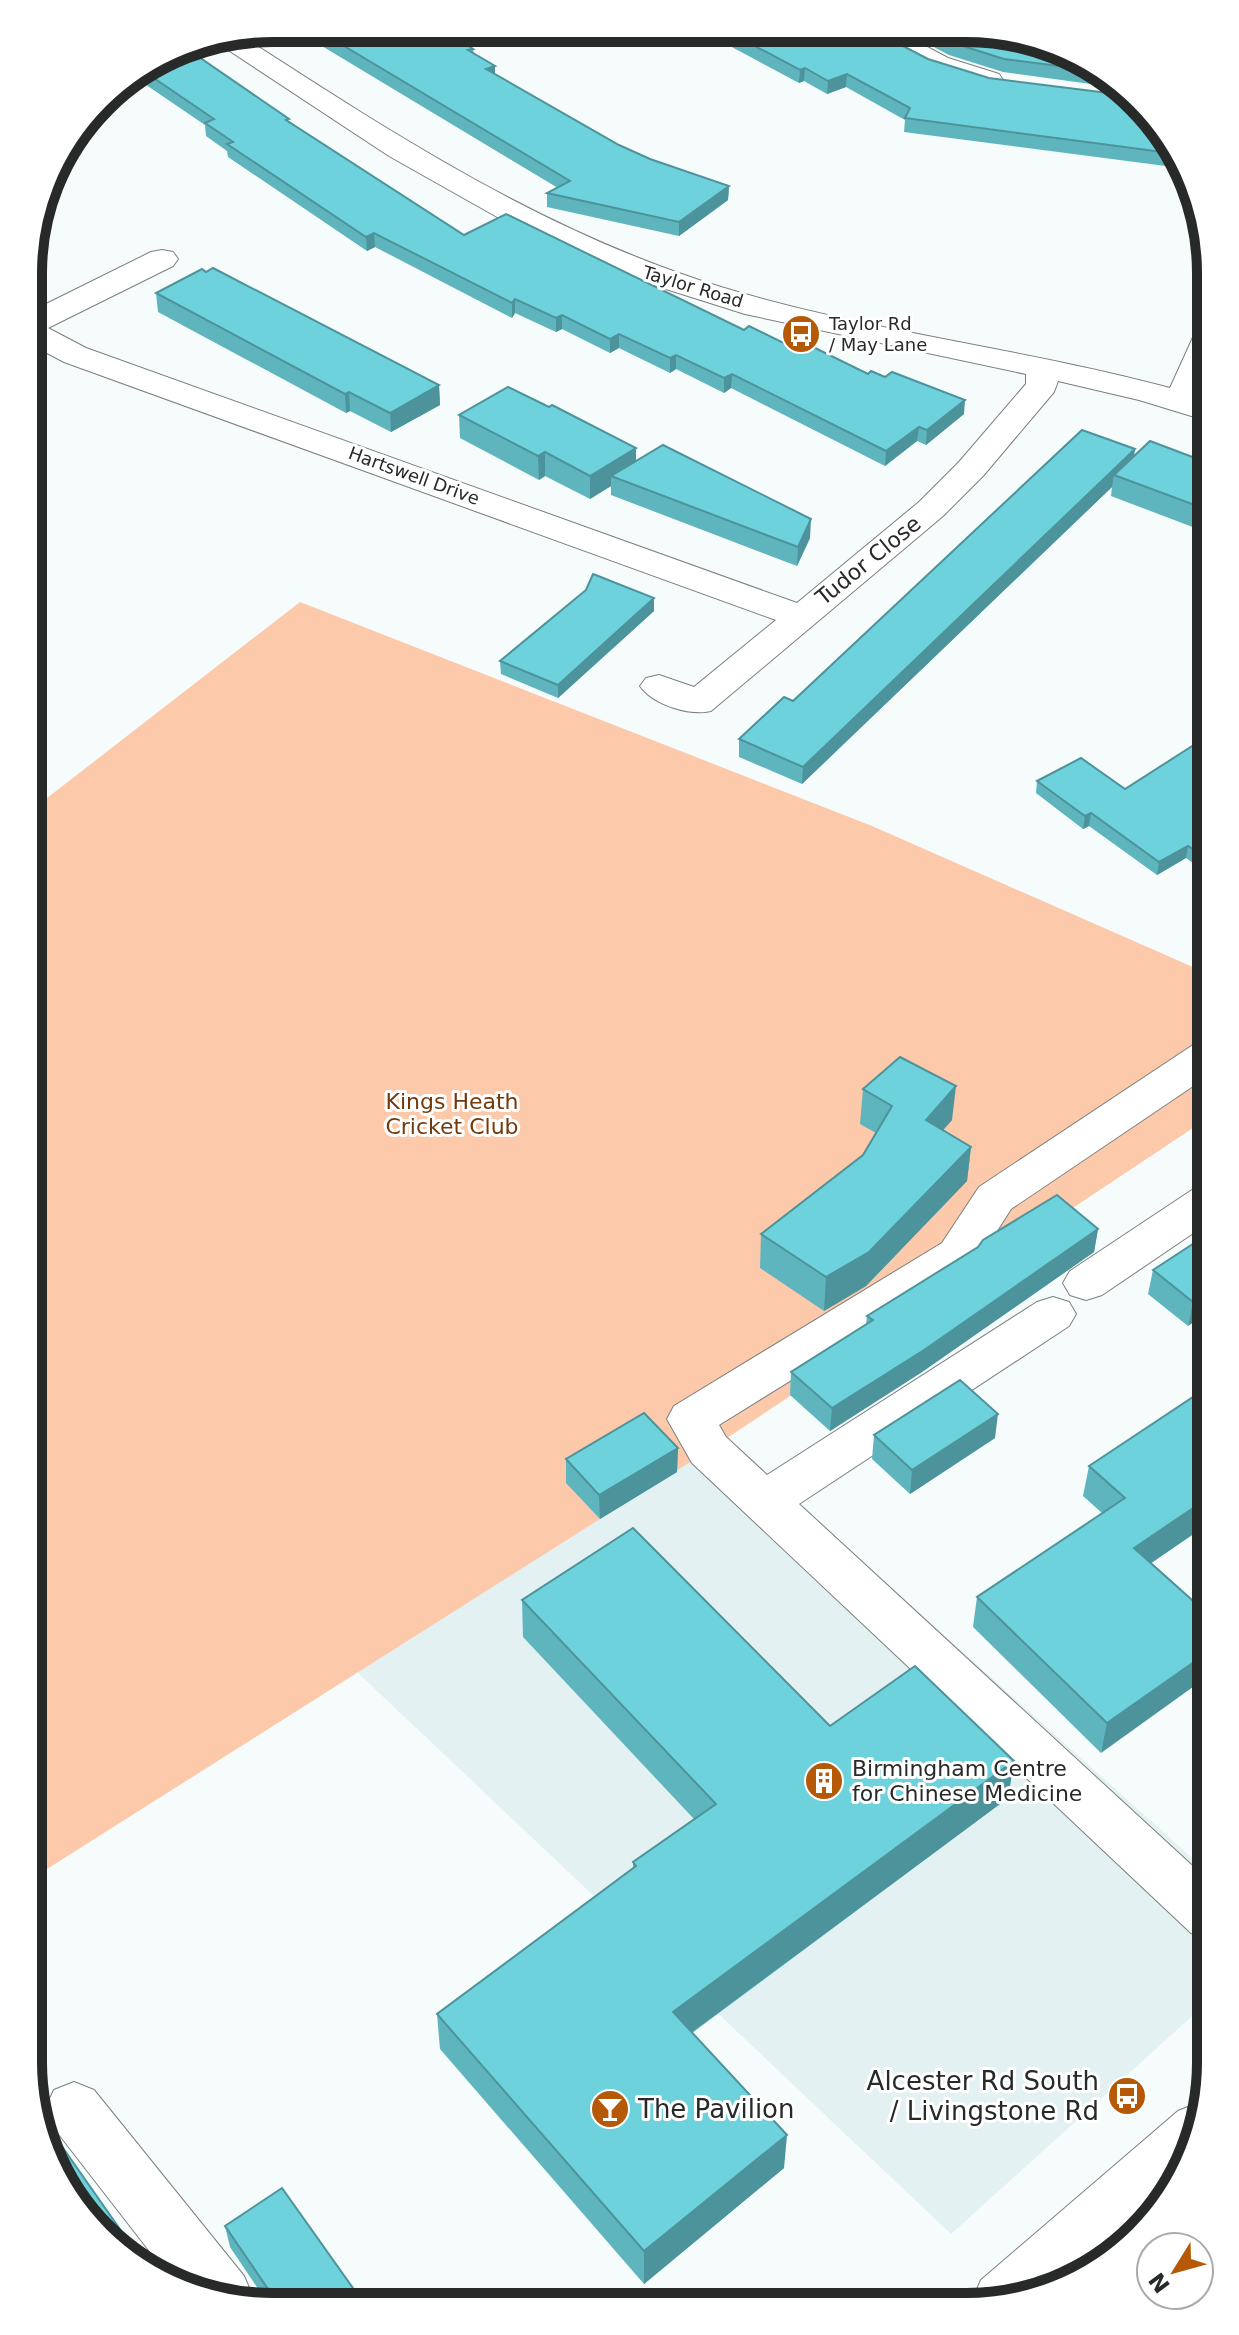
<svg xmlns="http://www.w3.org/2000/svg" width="1239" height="2335" font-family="'DejaVu Sans',sans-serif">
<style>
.built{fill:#e3f1f2}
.green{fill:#fcc9ab}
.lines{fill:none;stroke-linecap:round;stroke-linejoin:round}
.minor-casing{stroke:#7b7f7f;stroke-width:2}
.highway-casing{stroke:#7b7f7f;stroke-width:2}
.minor{fill:#fff;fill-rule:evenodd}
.highway{fill:#fff;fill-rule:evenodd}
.wall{fill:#5fb5be}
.shaded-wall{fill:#4d939b}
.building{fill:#6ed2dd;stroke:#4d939b;stroke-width:2}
.labels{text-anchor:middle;stroke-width:6;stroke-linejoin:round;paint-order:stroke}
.far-street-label{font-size:18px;fill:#282a2a;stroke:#fff}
.far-poi-label{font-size:18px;fill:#282a2a;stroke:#fff;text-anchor:start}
.street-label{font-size:22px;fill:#282a2a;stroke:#fff}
.park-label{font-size:22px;fill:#74390b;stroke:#fff}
.poi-label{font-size:22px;fill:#282a2a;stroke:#fff;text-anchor:start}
.near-poi-label{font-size:26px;fill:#282a2a;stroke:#fff;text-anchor:end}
.rim{fill:none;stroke:#282a2a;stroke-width:10}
</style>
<rect width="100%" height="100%" fill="#f6fbfb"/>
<polygon class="built" points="725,1438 1211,1875 1210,2000 951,2234 356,1671"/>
<polygon class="green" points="300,602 872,826 1211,975 1211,1116 709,1450 28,1881 29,812"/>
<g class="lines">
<g class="minor-casing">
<g id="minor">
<polygon points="864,32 899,32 948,58 999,74 1003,80 999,86 989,89 928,70 868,38"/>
<path d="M240,35C393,134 545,233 721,287C868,332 1022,348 1170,388L1195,333L1200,326L1211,323V370L1199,397L1211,401V422L1139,400L1058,381L1054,392L983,476L943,516L711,711C690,716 653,705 640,686L646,678L659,675L694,687L776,620L64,362L30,344V312L151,252L162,250L173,252L178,259L173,266L48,328L86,348L797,603L919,502L959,462L1026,384V374L745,314L631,278L568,252L506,222L389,156L213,40Z"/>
<polygon points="1211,1038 1211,1074 1011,1209 974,1267 719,1425 726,1437 767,1475 1037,1302 1053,1297 1069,1302 1076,1314 1069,1326 799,1504 1210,1882 1210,1940 1191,1933 692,1463 667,1419 674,1406 942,1243 979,1187 1196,1043"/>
<polygon points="1211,1183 1211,1221 1102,1295 1086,1300 1070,1295 1063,1283 1070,1271 1195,1188"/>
<polygon points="74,2082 94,2090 244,2276 253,2297 250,2305 241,2305 168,2275 54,2128 45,2109 54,2090"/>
</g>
</g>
<g class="highway-casing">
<polygon id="highway" points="1198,2103 1204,2105 1193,2155 1173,2190 1067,2283 1045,2294 974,2306 972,2301 981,2280 1178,2111"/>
</g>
<use href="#minor" class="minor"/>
<use href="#highway" class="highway"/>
</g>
<g class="wall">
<polygon points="292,28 442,29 473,49 474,54 495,74 619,145 650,159 729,186 728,200 679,236 547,207 547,193 558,188"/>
<polygon points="702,31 876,32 928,59 989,78 1132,96 1181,168 904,132 905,120 846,87 827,94 804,81 799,83"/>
<polygon points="905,32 1013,33 1127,89 1003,72 949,55"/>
<polygon points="180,46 220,48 197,56 290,122 464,235 744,330 804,353 868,374 964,414 926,445 917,441 885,466 731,388 724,393 676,369 670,373 619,348 610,353 562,329 556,332 515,313 512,318 375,247 367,251 228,157 227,151 206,136 205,125 133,76"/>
<polygon points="156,293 439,385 440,405 391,432 350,411 346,413 158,312"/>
<polygon points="459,415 636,461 810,538 797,566 611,495 611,486 590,499 545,476 539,480 460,438"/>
<polygon points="1134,456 1211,464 1211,534 1111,496 1112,487 802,784 739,757 739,739"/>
<polygon points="586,590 654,598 654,611 558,698 501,674 500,661"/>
<polygon points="1211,734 1211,876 1186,858 1157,875 1089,826 1083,829 1036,793 1037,781 1125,789"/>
<polygon points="863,1089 952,1120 943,1130 971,1147 967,1181 866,1286 824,1311 760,1268 761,1234 863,1155 876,1133 860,1124"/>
<polygon points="1098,1229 1094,1252 922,1372 830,1431 790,1395 791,1372 866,1324 867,1316"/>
<polygon points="1211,1232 1188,1326 1148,1294 1153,1270"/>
<polygon points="1211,1393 1211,1522 1151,1563 1101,1753 973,1627 977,1597 1102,1513 1083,1496 1089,1466"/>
<polygon points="874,1435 995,1438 910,1494 872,1459"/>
<polygon points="678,1448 677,1472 600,1519 566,1483 566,1459"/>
<polygon points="522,1600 830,1726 1014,1761 1008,1798 692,2033 784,2168 644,2284 440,2049 437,2014 633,1869 633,1862 694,1819 523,1637"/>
<polygon points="225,2226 365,2305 269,2305 230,2247"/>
</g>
<g class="shaded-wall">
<polygon points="273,28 280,28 250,38 250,33"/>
<polygon points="219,39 220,48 185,60 183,46"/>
<polygon points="495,66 495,79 486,69"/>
<polygon points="805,68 804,81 799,83 800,70"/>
<polygon points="847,74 846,87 827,94 828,81"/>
<polygon points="729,186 728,200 679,236 679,222"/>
<polygon points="374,233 375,247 367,251 366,237"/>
<polygon points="515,299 515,313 512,318 512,303"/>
<polygon points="562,315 562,329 556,332 556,318"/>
<polygon points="619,334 619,348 610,353 610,339"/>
<polygon points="676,355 676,369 670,373 670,358"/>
<polygon points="732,374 731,388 724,393 724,378"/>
<polygon points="439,385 440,405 391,432 390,413"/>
<polygon points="349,392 350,411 346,413 345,394"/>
<polygon points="965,400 964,414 926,445 927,430"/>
<polygon points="919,427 917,441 885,466 886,451"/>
<polygon points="636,448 636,471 611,476 611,486 590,499 590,476"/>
<polygon points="1135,449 1133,467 1114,475 1112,487 802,784 803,767"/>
<polygon points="545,452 545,476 539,480 538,456"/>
<polygon points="811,519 810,538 797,566 798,547"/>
<polygon points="654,598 654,611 558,698 558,685"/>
<polygon points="1091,813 1089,826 1083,829 1085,816"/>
<polygon points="1188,846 1186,858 1157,875 1159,862"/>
<polygon points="956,1086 952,1120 922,1154 926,1120"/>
<polygon points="971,1147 967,1181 866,1286 824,1311 826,1277"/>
<polygon points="1098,1229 1094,1252 922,1372 830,1431 832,1408"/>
<polygon points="1211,1291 1211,1311 1188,1326 1193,1302"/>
<polygon points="998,1414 995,1438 910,1494 912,1470"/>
<polygon points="678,1448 677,1472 600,1519 599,1495"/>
<polygon points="1211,1496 1211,1522 1128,1579 1134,1548"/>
<polygon points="1211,1650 1211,1674 1101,1753 1107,1723"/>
<polygon points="1014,1761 1008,1798 672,2047 673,2012"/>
<polygon points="787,2135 784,2168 644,2284 644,2251"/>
</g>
<g class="building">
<polygon points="314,28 442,29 473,49 468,50 495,66 486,69 619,145 650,159 729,186 679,222 547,193 570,181"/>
<polygon points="727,31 876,32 928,59 989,78 1132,96 1170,153 905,118 910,108 847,74 828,81 805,68 800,70"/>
<polygon points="931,32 1013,33 1090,70 1004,59 950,42"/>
<polygon points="188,45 183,46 289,119 286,120 464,235 506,214 744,330 749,326 804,353 813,347 868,374 871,371 885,377 892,372 965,400 927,430 919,427 886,451 732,374 724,378 676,355 670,358 619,334 610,339 562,315 556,318 515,299 512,303 374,233 366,237 227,144 233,142 205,123 214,119 142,70 180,46"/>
<polygon points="213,268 439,385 390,413 349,392 345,394 156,293 202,269 206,272"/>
<polygon points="508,387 549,407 552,405 636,448 590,476 545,452 538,456 459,415"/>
<polygon points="1082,430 1135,449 803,767 739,739 784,697 793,701"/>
<polygon points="1150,441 1211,464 1211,511 1114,475"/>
<polygon points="663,445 811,519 798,547 611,476"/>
<polygon points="593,574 654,598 558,685 500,661 586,590"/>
<polygon points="1211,734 1211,793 1209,794 1211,796 1211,861 1188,846 1159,862 1091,813 1085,816 1037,781 1081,758 1125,789"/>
<polygon points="900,1057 956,1086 926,1120 971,1147 869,1252 826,1277 761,1234 863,1155 892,1106 863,1089"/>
<polygon points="1057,1195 1098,1229 924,1350 832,1408 791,1372 873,1320 867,1316 978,1247 983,1240"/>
<polygon points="1211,1232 1211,1291 1193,1302 1153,1270"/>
<polygon points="960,1380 998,1414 912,1470 874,1435"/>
<polygon points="1205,1389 1211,1393 1211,1496 1134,1548 1211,1617 1211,1650 1107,1723 977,1597 1125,1498 1089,1466"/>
<polygon points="644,1413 678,1448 599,1495 566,1459"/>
<polygon points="633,1528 830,1726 915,1666 1014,1761 673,2012 787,2135 644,2251 437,2014 636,1866 633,1862 716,1804 522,1600"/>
<polygon points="42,2118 145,2265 124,2256 78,2211 41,2141 38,2121"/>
<polygon points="282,2188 365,2305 279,2305 225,2226"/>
</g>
<defs>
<g id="bus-disc" transform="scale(2)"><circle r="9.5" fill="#b65907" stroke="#fff"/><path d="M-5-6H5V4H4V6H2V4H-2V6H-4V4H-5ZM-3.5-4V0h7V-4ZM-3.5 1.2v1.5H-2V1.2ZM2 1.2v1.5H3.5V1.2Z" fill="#fff"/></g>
<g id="building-disc" transform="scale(2)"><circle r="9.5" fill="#b65907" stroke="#fff"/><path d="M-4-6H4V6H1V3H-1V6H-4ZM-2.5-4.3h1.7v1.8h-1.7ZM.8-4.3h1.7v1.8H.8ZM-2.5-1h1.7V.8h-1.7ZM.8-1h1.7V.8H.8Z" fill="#fff"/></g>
<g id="bar-disc" transform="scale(2)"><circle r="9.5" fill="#b65907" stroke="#fff"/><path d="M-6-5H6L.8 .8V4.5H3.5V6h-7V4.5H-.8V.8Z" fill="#fff"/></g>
</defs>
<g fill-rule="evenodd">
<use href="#bus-disc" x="801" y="334"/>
<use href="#building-disc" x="824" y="1781"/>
<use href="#bus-disc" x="1127" y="2096"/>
<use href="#bar-disc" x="610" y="2109"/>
</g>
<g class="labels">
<g class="far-street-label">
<text transform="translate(693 287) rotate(17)" y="6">Taylor Road</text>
<text transform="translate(414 476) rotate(20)" y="6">Hartswell Drive</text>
</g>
<g class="far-poi-label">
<text x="829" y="330">Taylor Rd<tspan x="829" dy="21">/ May Lane</tspan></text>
</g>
<g class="street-label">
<text transform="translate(868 560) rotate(-39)" y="8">Tudor Close</text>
</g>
<g class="park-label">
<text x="452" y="1109">Kings Heath<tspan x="452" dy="25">Cricket Club</tspan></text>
</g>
<g class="poi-label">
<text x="852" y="1776">Birmingham Centre<tspan x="852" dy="25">for Chinese Medicine</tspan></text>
</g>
<g class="near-poi-label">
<text x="1099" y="2090">Alcester Rd South<tspan x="1099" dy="30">/ Livingstone Rd</tspan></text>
<text x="638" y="2118" text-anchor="start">The Pavilion</text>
</g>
</g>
<path d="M0 0H1239V2335H0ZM273 42H966A231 231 0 0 1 1197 273V2062A231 231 0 0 1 966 2293H273A231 231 0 0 1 42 2062V273A231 231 0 0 1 273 42Z" fill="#fff" fill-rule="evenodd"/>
<path class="rim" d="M273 42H966A231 231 0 0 1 1197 273V2062A231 231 0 0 1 966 2293H273A231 231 0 0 1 42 2062V273A231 231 0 0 1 273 42Z"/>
<g transform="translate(1175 2271) rotate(233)"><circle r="38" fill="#ffffff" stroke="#a9aaaa" stroke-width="2"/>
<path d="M0-6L14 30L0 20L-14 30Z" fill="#b65907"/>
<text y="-12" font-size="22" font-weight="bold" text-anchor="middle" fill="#282a2a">N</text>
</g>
</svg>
